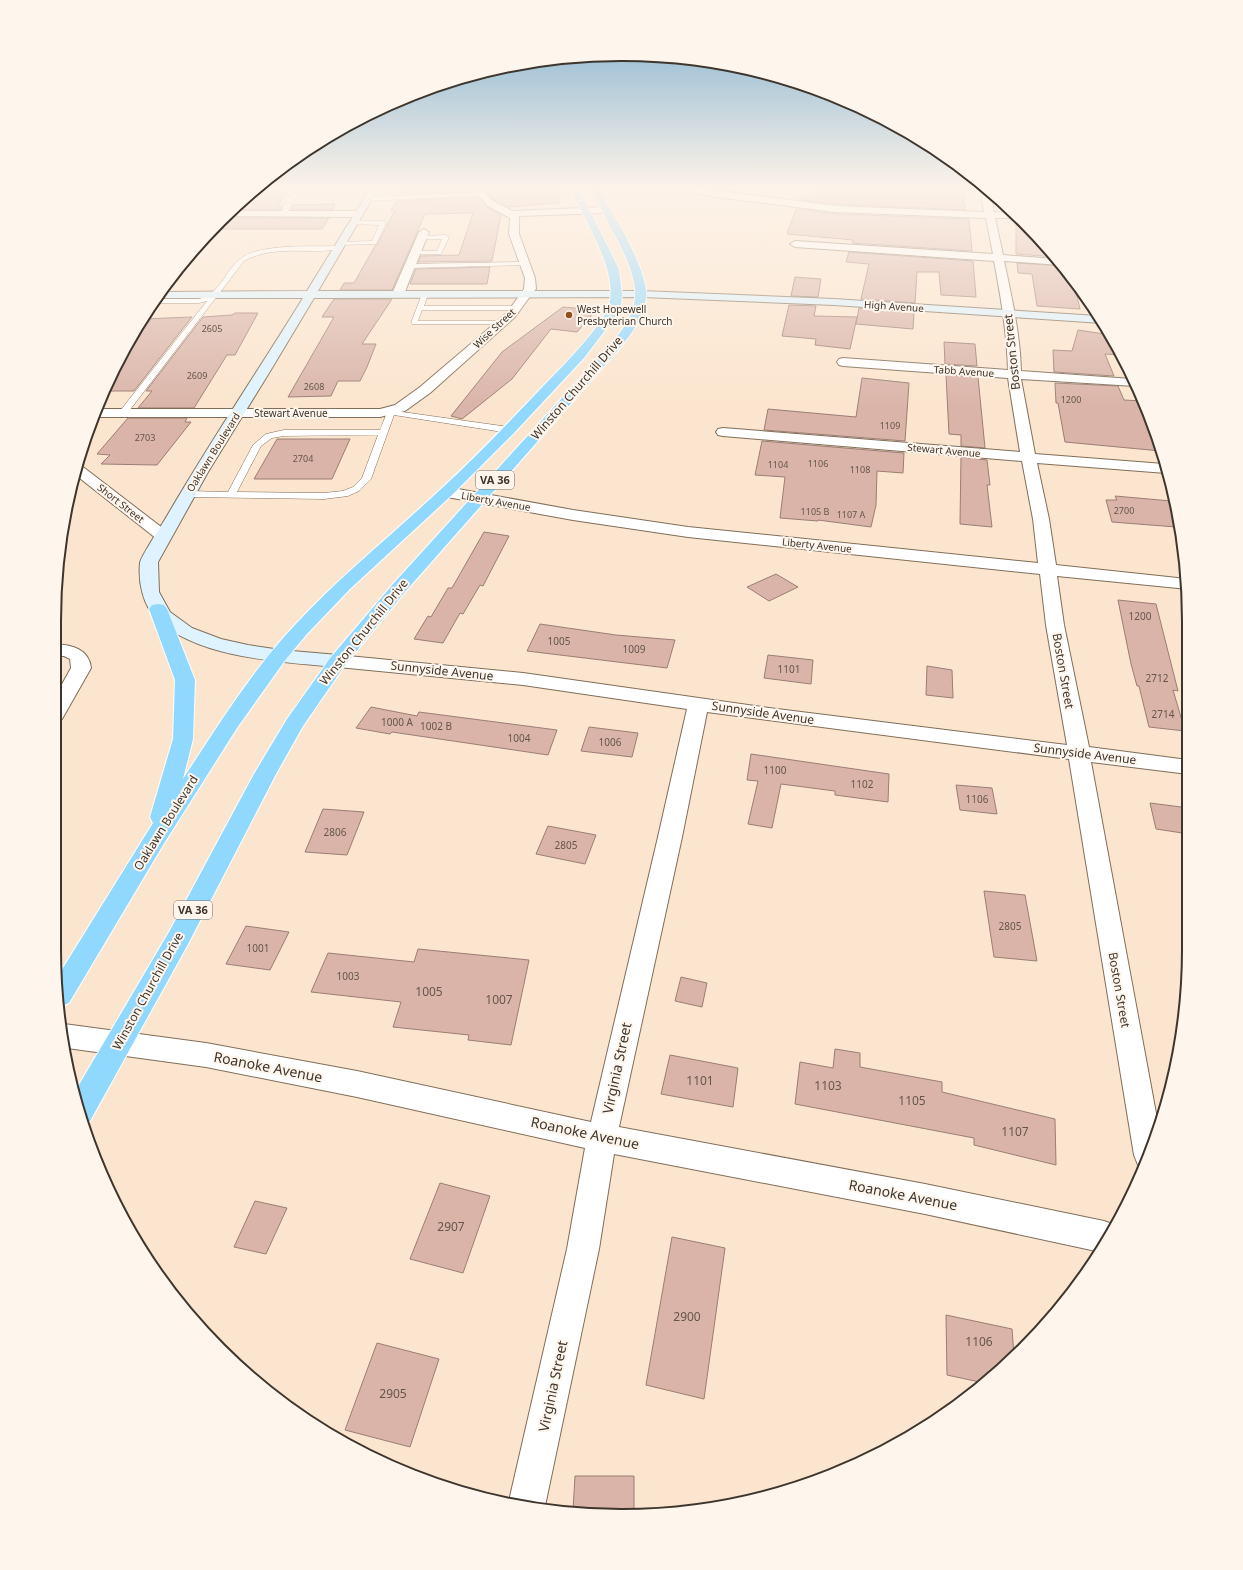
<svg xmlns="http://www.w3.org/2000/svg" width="1243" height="1570" font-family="'Noto Sans',sans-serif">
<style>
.building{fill:#dab4a9;stroke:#9b7d75}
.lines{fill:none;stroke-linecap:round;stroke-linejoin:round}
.lane-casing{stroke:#816e59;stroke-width:1}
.street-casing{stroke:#816e59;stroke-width:2}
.secondary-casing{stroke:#816e59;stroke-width:2}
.highway-casing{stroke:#fff;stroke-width:2}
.lane{fill:#fff;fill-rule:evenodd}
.street{fill:#fff;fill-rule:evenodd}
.secondary{fill:#def3ff;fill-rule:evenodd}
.highway{fill:#91d8fe;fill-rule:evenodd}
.poi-dot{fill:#914f1b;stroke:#fef5ec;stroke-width:1.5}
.labels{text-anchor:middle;stroke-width:4;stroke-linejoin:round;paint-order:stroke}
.far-number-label{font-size:9px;fill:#65564c}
.far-street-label{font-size:10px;fill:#3e362d;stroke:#fef5ec}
.far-poi-label{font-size:10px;fill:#3e362d;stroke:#fef5ec;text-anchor:start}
.number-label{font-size:10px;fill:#65564c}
.shield{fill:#fef5ec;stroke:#786f66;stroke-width:1}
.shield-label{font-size:11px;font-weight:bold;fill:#3e362d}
.street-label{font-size:12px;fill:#3e362d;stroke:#fef5ec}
.near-number-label{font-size:12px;fill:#65564c}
.near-street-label{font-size:14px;fill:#3e362d;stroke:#fef5ec}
.rim{fill:none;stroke:#3e362d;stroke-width:2}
</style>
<rect width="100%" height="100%" fill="#fbe5ce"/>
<g class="building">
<polygon points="404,187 479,187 478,192 400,194"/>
<polygon points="486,187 558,187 559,203 509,207 495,201 485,191"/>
<polygon points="820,187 966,187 964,201 966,210 836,204 800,200 802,195 811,196"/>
<polygon points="251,192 288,192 277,206 282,205 281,210 233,210"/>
<polygon points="478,197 487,207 501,215 492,261 418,262 421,256 459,255 473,213 425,214 392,290 340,290 344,283 354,283 375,246 377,245 395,210 391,210 396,201"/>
<polygon points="335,204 333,210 291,210 293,205"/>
<polygon points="796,209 836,214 969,219 972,251 852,243 853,240 787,234"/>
<polygon points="225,217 226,218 329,218 322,229 215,229"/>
<polygon points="1018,219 1048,248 1055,257 1016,254 1016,220"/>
<polygon points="849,252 973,261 976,297 941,295 939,272 917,272 915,303 861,299 869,264 846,262"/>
<polygon points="1017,263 1061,266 1074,283 1080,309 1037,306 1032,274 1018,273"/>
<polygon points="490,267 487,284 410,284 416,269"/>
<polygon points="795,277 821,279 818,297 791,296"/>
<polygon points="334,299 392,299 362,344 376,344 367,367 360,381 338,381 331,396 288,397 334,317 322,317"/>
<polygon points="789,305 816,306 814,316 857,317 850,349 815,345 816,339 782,336"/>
<polygon points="563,307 596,310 577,332 551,329 512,379 462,419 451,416 502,352"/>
<polygon points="859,308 914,312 913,329 856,324"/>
<polygon points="235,313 258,313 235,355 227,355 194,408 138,408 152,391 146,391 203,317 232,315"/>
<polygon points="192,317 134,391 106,391 130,338 143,319"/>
<polygon points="1078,330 1111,335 1121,355 1105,354 1114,376 1054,372 1053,350 1072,351"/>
<polygon points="944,342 975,344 977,366 945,364"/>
<polygon points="946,375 978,377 985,448 961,446 961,435 949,434"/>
<polygon points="862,378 909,383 905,441 764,430 768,409 856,417"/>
<polygon points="1055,383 1118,386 1124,400 1142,401 1159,439 1161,451 1065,442 1058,403 1056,403"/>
<polygon points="128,418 187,418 185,422 191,422 157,465 101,464 110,455 97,454"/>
<polygon points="277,439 350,439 332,479 254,479"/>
<polygon points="762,441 904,453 903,473 877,471 876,505 871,527 818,520 818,521 780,518 785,477 755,475"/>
<polygon points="961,457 987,460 990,485 987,485 992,527 960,524"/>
<polygon points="1115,496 1171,501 1176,527 1112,522 1106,500 1117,500"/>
<polygon points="484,532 509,536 483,586 480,585 463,614 460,613 443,643 414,639 428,616 431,617 448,588 452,588"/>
<polygon points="776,574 798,587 769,601 747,587"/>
<polygon points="1118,600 1156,604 1178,691 1173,690 1185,731 1149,727 1139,686 1137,686 1131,664"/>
<polygon points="540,624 616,635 675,640 667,668 527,651"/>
<polygon points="768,655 813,660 811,684 764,678"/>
<polygon points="927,666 952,670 953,698 926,695"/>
<polygon points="371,707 417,716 419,712 557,730 548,755 392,732 390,734 356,728"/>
<polygon points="589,727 638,733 632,757 581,751"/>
<polygon points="751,754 889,774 888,802 835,795 835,791 781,784 772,828 748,824 758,781 747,780"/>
<polygon points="956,785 992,788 997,814 960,810"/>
<polygon points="1150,803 1189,808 1189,834 1156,829"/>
<polygon points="323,809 364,812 347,855 305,852"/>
<polygon points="548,826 596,835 585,864 536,854"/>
<polygon points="984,891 1025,895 1037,961 994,957"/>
<polygon points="246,926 289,932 270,970 226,964"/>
<polygon points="418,949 529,960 511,1045 468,1040 469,1035 393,1027 401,1002 311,992 328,953 414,962"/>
<polygon points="681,977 707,983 702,1007 675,1001"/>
<polygon points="835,1049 860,1053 860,1067 942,1082 942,1092 1055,1119 1056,1165 974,1145 974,1138 795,1104 800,1062 833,1068"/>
<polygon points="670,1055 738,1068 733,1107 661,1094"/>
<polygon points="440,1183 490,1196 463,1273 410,1259"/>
<polygon points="255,1201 287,1208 266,1254 234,1247"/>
<polygon points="672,1237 725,1248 704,1399 646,1385"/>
<polygon points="946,1315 1012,1329 1014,1356 996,1375 984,1383 947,1375"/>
<polygon points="377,1343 439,1359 410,1447 345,1430"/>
<polygon points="575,1476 634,1476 634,1514 621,1516 573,1510"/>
</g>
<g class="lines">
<g class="lane-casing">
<g id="lane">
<path d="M306,187H313L295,198L286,215H282C281,201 295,193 306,187Z"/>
<polygon points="480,187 485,187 483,195 368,201 365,199 368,197 479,193"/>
<polygon points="353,221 383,221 386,223 376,244 338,245 337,244 340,242 372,241 379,225 351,224 351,222"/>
<polygon points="420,236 446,235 449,237 441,254 413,254 412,253 415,251 437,251 442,239 422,239 420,238"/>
<path d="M337,246L339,247V249C306,255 276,244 244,261L126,415H120V411L207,301L199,303H155L158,299H199C220,294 225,271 240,259C259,243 312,247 337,246Z"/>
<polygon points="525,262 527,263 527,265 410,268 407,266 410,264"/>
<polygon points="425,292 428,294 424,306 517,306 520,308 517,310 422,310 418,321 504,321 505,322 502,324 412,324 411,323 422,294"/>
<path d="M388,410L509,427L513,430L509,433L394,415L371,479L359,491L348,496L324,499L188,497L183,494L188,491L228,492L253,445L266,434L284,430H380ZM378,435L362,478L353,487L343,491L324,493L237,492L261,446L272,438L284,436Z"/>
</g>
</g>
<g class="street-casing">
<g id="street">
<path d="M690,187L836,206L984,212L980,187H984L990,192L994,212L1012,213L1017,218H995L1003,255L1056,259L1060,265L1004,261C1012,298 1020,334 1021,371L1132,379L1135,386L1021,379L1035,454L1164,464L1166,473L1037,463L1049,519L1056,565L1187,579L1188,589L1057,576L1064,625L1089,747L1188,760V774L1091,762L1158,1124L1146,1166L1145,1168L1138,1165L1134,1155L1069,759L707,712L682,837L619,1127L925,1184L1104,1221L1112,1224L1096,1251L925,1214L614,1154L599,1249L545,1506L509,1501L567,1249L585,1148L357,1097L206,1067L67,1048L64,1024L206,1043L357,1071L591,1122L658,837L687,709L523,685L338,667L331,665L328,661L331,657L338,655L523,673L769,708L1067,745L1046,625L1040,574L688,537L573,520L447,497L442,495L439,492L442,489L447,487L573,510L688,527L1038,563L1033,519L1022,461L723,436L718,435L716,432L718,429L723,428L1020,452L1008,378L843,366L839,365L837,362L839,359L843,358L1008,370C1007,333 1001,297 994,261L795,247L790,244L795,241L993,254L986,218L836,212L715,197L694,192Z"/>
<polygon points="481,191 484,192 494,202 513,211 605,207 610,210 605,213 519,216 519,234 535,278 536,289 534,291 515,317 430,393 405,411 380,417 94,417 98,409 380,409 395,405 420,387 507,313 524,289 525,278 509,234 510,218 488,206 477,194"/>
<polygon points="231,211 358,211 363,214 358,217 226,216"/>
<polygon points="424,229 429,232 404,294 402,296 394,296 392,294 419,232"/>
<polygon points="79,466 83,467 169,533 171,536 169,539 163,541 157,539 77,476"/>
<path d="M55,644C72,645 89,649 91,668L62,719L55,721V697L71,668L70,659L64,656H55Z"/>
</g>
</g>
<g class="secondary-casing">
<path id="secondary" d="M371,187H379L318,291H642L834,299L1098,316L1102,323L834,305L642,297L314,298L269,373L208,472L158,562L159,592L170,612L192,628L221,639L248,645L281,650L338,655L345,657L348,661L345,665L338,667C284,662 198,659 157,619C143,606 138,582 140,563C141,556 162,525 167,516C210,442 258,371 303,298H159L163,292L307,291Z"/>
</g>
<g class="highway-casing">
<g id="highway">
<path d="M570,187H578L619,269L622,294L621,306L613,320L584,358L514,433L452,495L350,589L307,634L286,659L237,728L163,845L69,1003L62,1006L58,976L153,823L150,817L173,739L175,680L149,609L152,605L158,604L164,605L167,609L195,680L193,739L183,779C217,727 251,672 294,626C339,577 392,535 441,489C478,455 514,417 549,380C564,365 604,324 609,305C619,270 583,219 570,187Z"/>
<path d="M589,187H597C612,212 649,270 646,298C644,317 631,335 619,349L405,592L345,665L303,726L276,774L187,946L90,1121L85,1123L73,1095L169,932L254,774L287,719L331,657L393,584L611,344C622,331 633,316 635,298C639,268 602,215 589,187Z"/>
</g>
</g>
<use href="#lane" class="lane"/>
<use href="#street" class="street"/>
<use href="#secondary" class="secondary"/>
<use href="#highway" class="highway"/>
</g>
<linearGradient id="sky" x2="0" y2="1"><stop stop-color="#7baece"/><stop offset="0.46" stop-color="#fdf3e9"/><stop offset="1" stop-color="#fdf3e9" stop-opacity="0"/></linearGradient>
<rect width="1243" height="407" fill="url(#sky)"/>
<circle class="poi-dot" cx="569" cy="315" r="4"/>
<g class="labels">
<g class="far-number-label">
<text x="212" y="332">2605</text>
<text x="197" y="379">2609</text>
<text x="314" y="390">2608</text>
<text x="1071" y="403">1200</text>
<text x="890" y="429">1109</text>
<text x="145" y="441">2703</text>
<text x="303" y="462">2704</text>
<text x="818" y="467">1106</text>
<text x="778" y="468">1104</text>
<text x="860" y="473">1108</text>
<text x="1124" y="514">2700</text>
<text x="815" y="515">1105 B</text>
<text x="851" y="518">1107 A</text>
</g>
<g class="far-street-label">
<text transform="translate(894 306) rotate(4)" y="4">High Avenue</text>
<text transform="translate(494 328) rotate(-43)" y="4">Wise Street</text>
<text transform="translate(964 371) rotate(4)" y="4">Tabb Avenue</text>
<text x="291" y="417">Stewart Avenue</text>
<text transform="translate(944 450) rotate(5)" y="4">Stewart Avenue</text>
<text transform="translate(213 452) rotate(-58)" y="4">Oaklawn Boulevard</text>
<text transform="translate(496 501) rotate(10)" y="4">Liberty Avenue</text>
<text transform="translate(121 503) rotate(38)" y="4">Short Street</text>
<text transform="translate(817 545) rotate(6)" y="4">Liberty Avenue</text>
</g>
<g class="far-poi-label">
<text x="577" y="313">West Hopewell<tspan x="577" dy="12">Presbyterian Church</tspan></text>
</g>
<g class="number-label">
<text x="1140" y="620">1200</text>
<text x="559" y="645">1005</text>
<text x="634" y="653">1009</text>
<text x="789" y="673">1101</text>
<text x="1157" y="682">2712</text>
<text x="1163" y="718">2714</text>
<text x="397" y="726">1000 A</text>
<text x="436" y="730">1002 B</text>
<text x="519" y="742">1004</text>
<text x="610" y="746">1006</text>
<text x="775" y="774">1100</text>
<text x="862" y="788">1102</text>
<text x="977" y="803">1106</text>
<text x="335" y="836">2806</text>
<text x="566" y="849">2805</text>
<text x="1010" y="930">2805</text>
<text x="258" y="952">1001</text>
<text x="348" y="980">1003</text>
</g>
<g class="shield">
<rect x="476" y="471" width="38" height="18" rx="3"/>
<rect x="174" y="901" width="38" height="18" rx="3"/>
</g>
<g class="shield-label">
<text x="495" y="484">VA 36</text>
<text x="193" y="914">VA 36</text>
</g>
<g class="street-label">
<text transform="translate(1012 352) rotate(-96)" y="4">Boston Street</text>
<text transform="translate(577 388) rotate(-49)" y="4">Winston Churchill Drive</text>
<text transform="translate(364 632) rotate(-51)" y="4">Winston Churchill Drive</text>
<text transform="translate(442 671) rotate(6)" y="4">Sunnyside Avenue</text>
<text transform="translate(1063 671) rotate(80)" y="4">Boston Street</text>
<text transform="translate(763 713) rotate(8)" y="4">Sunnyside Avenue</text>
<text transform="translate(1085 754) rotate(7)" y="4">Sunnyside Avenue</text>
<text transform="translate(166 823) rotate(-58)" y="4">Oaklawn Boulevard</text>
<text transform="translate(1119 990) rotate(80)" y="4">Boston Street</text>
<text transform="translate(148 991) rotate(-61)" y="4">Winston Churchill Drive</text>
</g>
<g class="near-number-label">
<text x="429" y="996">1005</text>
<text x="499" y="1004">1007</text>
<text x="700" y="1085">1101</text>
<text x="828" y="1090">1103</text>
<text x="912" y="1105">1105</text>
<text x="1015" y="1136">1107</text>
<text x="451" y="1231">2907</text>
<text x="687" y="1321">2900</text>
<text x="979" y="1346">1106</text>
<text x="393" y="1398">2905</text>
</g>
<g class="near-street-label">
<text transform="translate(268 1067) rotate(11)" y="5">Roanoke Avenue</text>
<text transform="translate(617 1068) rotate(-78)" y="5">Virginia Street</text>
<text transform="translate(585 1133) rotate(12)" y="5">Roanoke Avenue</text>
<text transform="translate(903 1195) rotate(11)" y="5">Roanoke Avenue</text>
<text transform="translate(553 1386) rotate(-78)" y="5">Virginia Street</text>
</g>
</g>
<path d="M0 0H1243V1570H0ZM621 61H622A560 560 0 0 1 1182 621V949A560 560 0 0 1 622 1509H621A560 560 0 0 1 61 949V621A560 560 0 0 1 621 61Z" fill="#fef5ec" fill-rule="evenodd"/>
<path class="rim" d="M621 61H622A560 560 0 0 1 1182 621V949A560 560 0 0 1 622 1509H621A560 560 0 0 1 61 949V621A560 560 0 0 1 621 61Z"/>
</svg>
